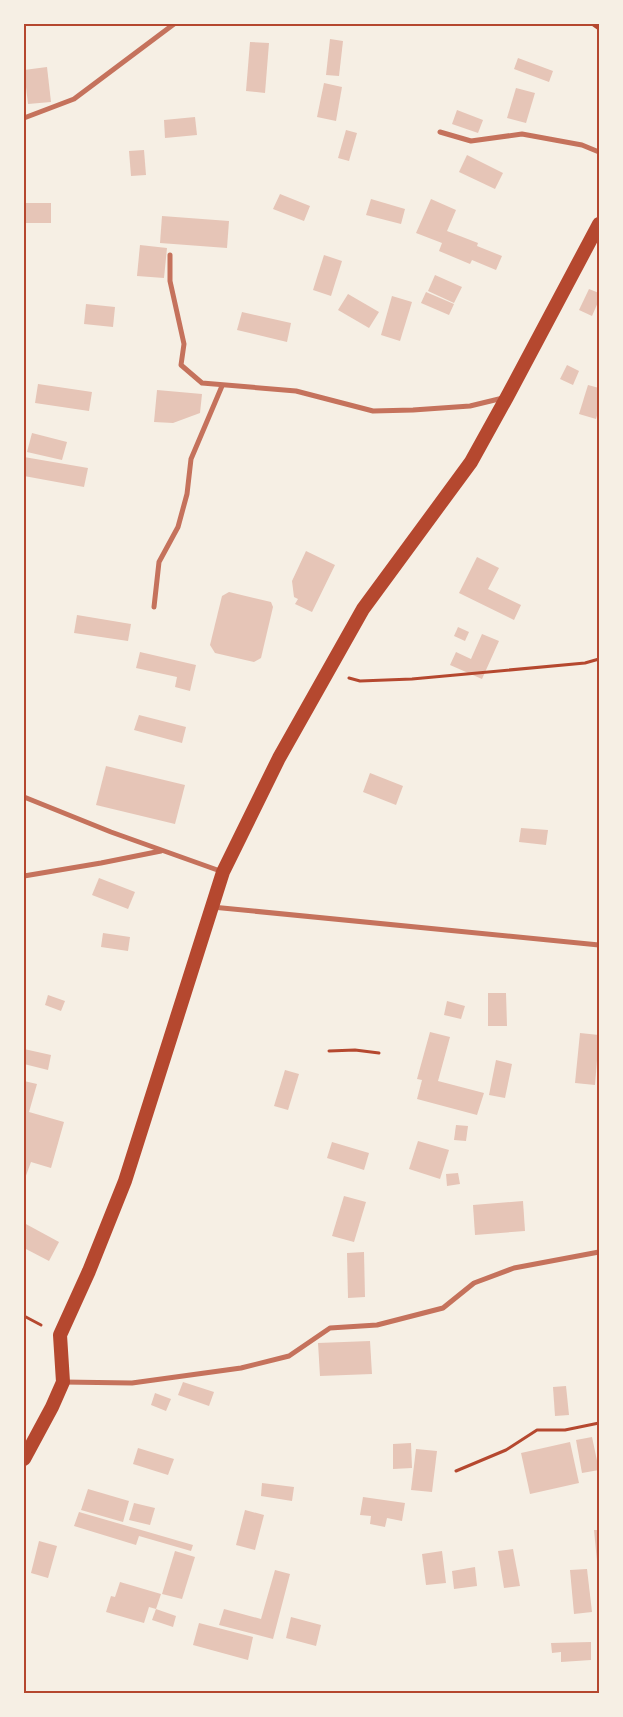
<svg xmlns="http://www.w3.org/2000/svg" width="623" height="1717" font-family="'Space Grotesk',sans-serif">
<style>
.building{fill:#e6c5b7}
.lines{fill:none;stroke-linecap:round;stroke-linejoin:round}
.path{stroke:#b5482f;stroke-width:3}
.minor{stroke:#c5725c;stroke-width:5}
.trunk{stroke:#b5482f;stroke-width:14}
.neatline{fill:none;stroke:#b5482f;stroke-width:2}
</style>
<rect width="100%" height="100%" fill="#f6efe4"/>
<g class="building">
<polygon points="330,39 343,41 339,76 326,75"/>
<polygon points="250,42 269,43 265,93 246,91"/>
<polygon points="518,58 553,71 549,82 514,69"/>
<polygon points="47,67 51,102 28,104 24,70"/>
<polygon points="324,83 342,87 336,121 317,117"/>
<polygon points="516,88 535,93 526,123 507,118"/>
<polygon points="457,110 483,120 478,133 452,124"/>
<polygon points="195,117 197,135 165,138 164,120"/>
<polygon points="346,130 357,133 349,161 338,158"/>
<polygon points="144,150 146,175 131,176 129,151"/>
<polygon points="467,155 503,173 495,189 459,172"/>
<polygon points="280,194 310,206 304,221 273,209"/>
<polygon points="371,199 405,209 401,224 366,215"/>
<polygon points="431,199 456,210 447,231 478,243 477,246 502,256 496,270 472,260 470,264 439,251 442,243 416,233"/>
<rect x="24" y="203" width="27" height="20"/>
<polygon points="162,216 229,221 227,248 160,243"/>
<polygon points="140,245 167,248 164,278 137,276"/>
<polygon points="324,255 342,261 331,296 313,290"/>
<polygon points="435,275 462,287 454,303 428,291"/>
<polygon points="589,289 599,293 599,300 592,316 579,310"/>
<polygon points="426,292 454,304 449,315 421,303"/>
<polygon points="348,294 379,312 369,328 338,310"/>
<polygon points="392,296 412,302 400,341 381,335"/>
<polygon points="86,304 115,307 113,327 84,324"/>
<polygon points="242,312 291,323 287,342 237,330"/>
<polygon points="567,365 579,371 573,385 560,379"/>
<polygon points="38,384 92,392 89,411 35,403"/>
<polygon points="588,385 599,388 599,409 596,419 579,414"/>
<polygon points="157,390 202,394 200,413 173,423 154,422"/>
<polygon points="32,433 67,442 62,460 27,452"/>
<polygon points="24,457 88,468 84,487 24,476"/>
<polygon points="306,551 335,565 312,612 295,604 298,599 294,597 292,581"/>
<polygon points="477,557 499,568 488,589 521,605 514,620 459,593"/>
<polygon points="229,592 271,602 273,607 261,658 254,662 215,653 210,645 222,596"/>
<polygon points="77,615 131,624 128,641 74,633"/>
<polygon points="458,627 469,632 465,641 454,636"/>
<polygon points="482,634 499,641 482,679 450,665 456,652 471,659"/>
<polygon points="140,652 196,665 190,691 175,687 177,677 136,668"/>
<polygon points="139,715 186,727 182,743 134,730"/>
<polygon points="106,766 185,785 175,824 96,805"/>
<polygon points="370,773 403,786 396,805 363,792"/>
<polygon points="521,828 548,830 546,845 519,842"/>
<polygon points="99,878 135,892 128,909 92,895"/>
<polygon points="103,933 130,937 128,951 101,947"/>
<polygon points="488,993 506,993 507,1026 488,1026"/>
<polygon points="48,995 65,1001 61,1011 45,1005"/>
<polygon points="447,1001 465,1006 461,1019 444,1015"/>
<polygon points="430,1032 450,1037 438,1081 484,1093 477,1115 417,1099 422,1080 417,1079"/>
<polygon points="580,1033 599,1035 595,1085 575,1083"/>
<polygon points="24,1049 51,1055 48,1070 24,1064"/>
<polygon points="496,1060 512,1064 505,1098 489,1095"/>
<polygon points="285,1070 299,1074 288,1110 274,1106"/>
<polygon points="24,1081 37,1084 29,1112 64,1122 51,1168 31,1162 24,1181 24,1130 25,1125 24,1125"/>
<polygon points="456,1125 468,1126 466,1141 454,1140"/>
<polygon points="418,1141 449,1150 440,1179 409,1169"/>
<polygon points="332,1142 369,1153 364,1170 327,1158"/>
<polygon points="458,1173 460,1184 447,1186 446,1174"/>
<polygon points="344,1196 366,1202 354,1242 332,1236"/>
<polygon points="523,1201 525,1231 475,1235 473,1205"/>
<polygon points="24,1223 59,1242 49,1261 24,1248"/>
<polygon points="364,1252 365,1297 348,1298 347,1253"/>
<polygon points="370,1341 372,1374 320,1376 318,1343"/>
<polygon points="183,1382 214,1392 209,1406 178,1395"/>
<polygon points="566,1386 569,1415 555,1416 553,1387"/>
<polygon points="155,1393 171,1399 166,1411 151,1405"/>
<polygon points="592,1437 599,1470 582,1473 576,1440"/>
<polygon points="570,1442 579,1483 530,1494 521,1453"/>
<polygon points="411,1443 412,1468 393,1469 393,1444"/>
<polygon points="138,1448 174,1459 168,1475 133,1464"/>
<polygon points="416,1449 437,1451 432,1492 411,1490"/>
<polygon points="262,1483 294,1487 292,1501 261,1496"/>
<polygon points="88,1489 129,1501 123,1522 81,1510"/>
<polygon points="363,1497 405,1503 402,1521 387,1518 385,1527 370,1524 371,1516 360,1515"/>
<polygon points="134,1503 155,1508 150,1525 129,1520"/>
<polygon points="245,1510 264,1515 255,1550 236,1545"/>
<polygon points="79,1512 193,1545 191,1551 139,1536 136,1545 74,1526"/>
<polygon points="594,1530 599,1530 599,1561 597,1561"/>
<polygon points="39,1541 57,1546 48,1578 31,1573"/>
<polygon points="513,1549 520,1586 504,1588 498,1551"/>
<polygon points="175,1551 195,1557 182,1599 162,1594"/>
<polygon points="442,1551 446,1583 426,1585 422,1554"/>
<polygon points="475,1567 477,1586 454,1589 452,1571"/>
<polygon points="587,1569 592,1612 574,1614 570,1570"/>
<polygon points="275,1570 290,1574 273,1639 219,1625 224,1609 261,1619"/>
<polygon points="120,1582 161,1594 156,1609 149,1607 144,1623 106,1612 111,1596 115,1597"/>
<polygon points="156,1609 176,1616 173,1627 152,1620"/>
<polygon points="291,1617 321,1625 316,1646 286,1638"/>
<polygon points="199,1623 253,1637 248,1660 193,1645"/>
<polygon points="591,1642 591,1660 561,1662 561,1652 552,1653 551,1643"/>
</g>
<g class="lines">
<g class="path">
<polyline points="592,24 599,29"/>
<polyline points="349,678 360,681 412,679 585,663 599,659"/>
<polyline points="329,1051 355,1050 379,1053"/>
<polyline points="24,1316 41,1325"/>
<polyline points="456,1471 506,1450 537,1430 565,1430 599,1423"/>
</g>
<g class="minor">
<polyline points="24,118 74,99 174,24"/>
<polyline points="440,132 471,141 522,134 582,145 599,152"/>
<polyline points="170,255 170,281 184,344 181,365 202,383 296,391 373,411 413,410 470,406 503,398"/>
<polyline points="154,607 159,562 178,527 187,494 191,459 222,386"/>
<polyline points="24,797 111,832 223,872"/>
<polyline points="24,876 101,863 161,851"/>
<polyline points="212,907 599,945"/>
<polyline points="63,1382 132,1383 241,1368 289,1356 330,1328 377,1325 443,1308 474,1283 514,1268 599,1252"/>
</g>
<polyline class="trunk" points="24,1459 52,1407 63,1382 60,1335 89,1271 125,1181 223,872 279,758 363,609 471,462 507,397 599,224"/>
</g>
<rect width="623" height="1717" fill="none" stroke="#f6efe4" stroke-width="50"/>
<rect x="25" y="25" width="573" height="1667" class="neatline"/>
</svg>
